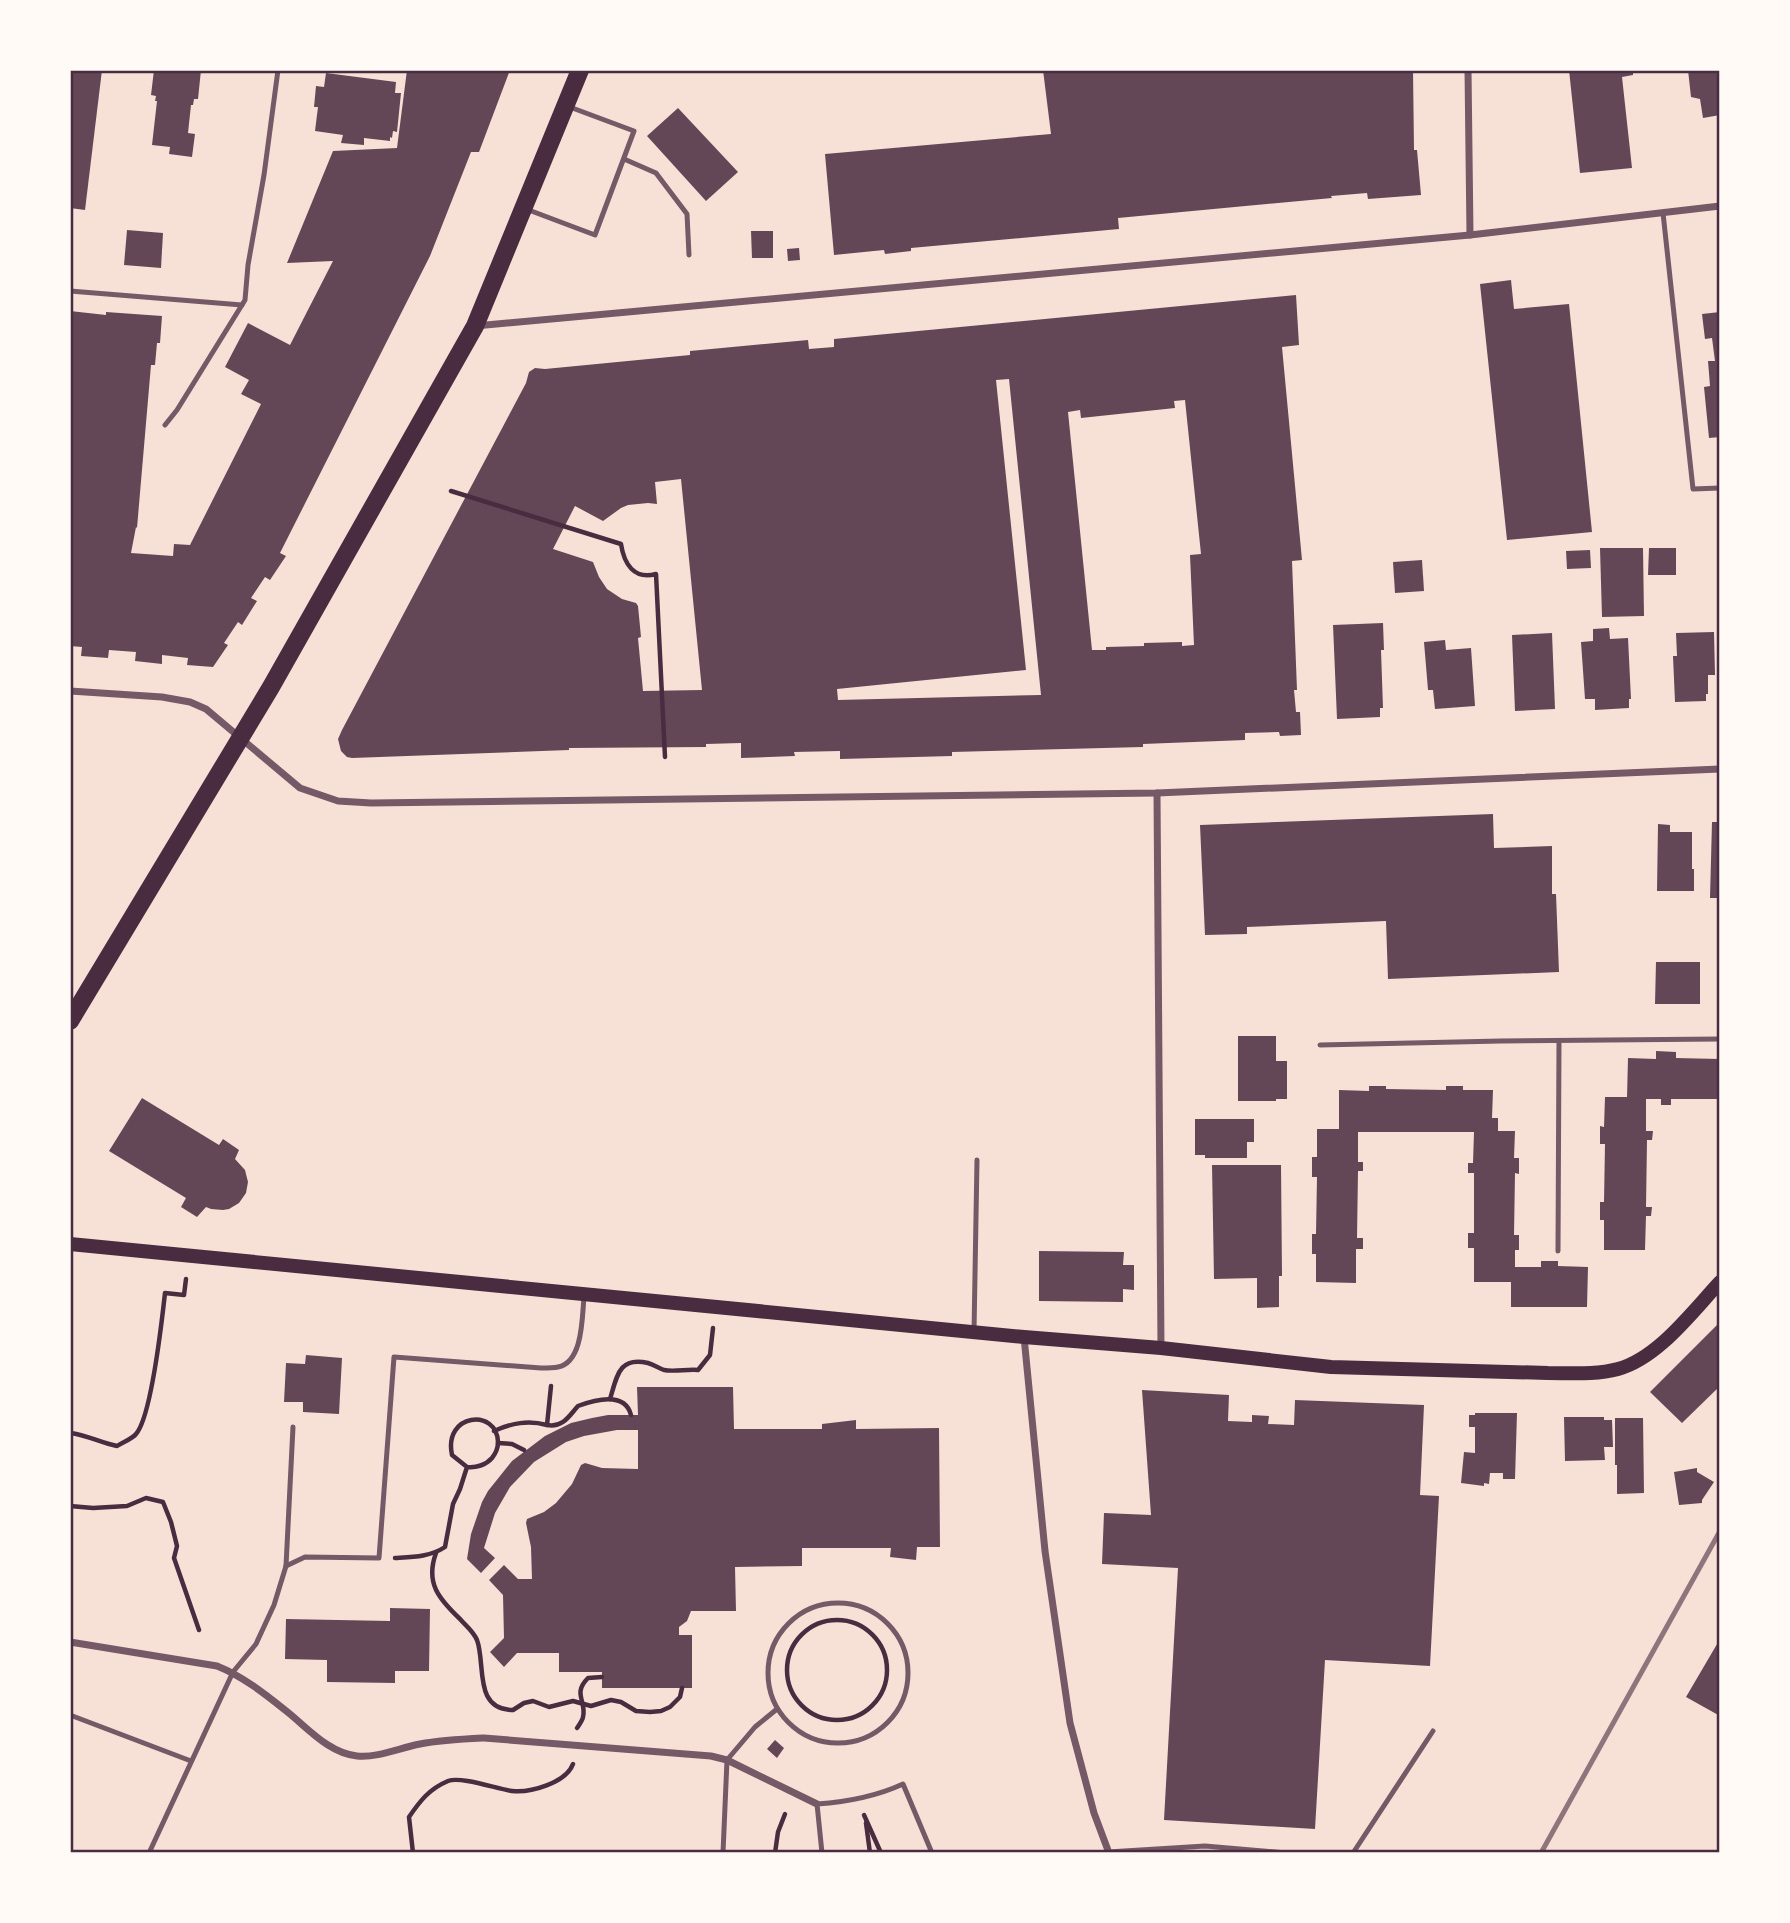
<svg xmlns="http://www.w3.org/2000/svg" width="1790" height="1923" font-family="Overpass,sans-serif">
<style>
.building{fill:#644757;fill-rule:evenodd}
.lines{fill:none;stroke-linecap:round;stroke-linejoin:round}
.path{stroke:#4a2c40;stroke-width:4.5}
.service{stroke:#755966;stroke-width:5}
.minor{stroke:#755966;stroke-width:7}
.secondary{stroke:#4a2c40;stroke-width:14}
.primary{stroke:#4a2c40;stroke-width:18}
.rail{stroke:#8f747c;stroke-width:5}
.neatline{fill:none;stroke:#4a2c40;stroke-width:2.5}
</style>
<rect width="100%" height="100%" fill="#f7e1d7"/>
<g class="building">
<polygon points="70,70 102,70 85,210 70,208"/>
<polygon points="154,70 201,70 198,99 194,99 193,105 191,105 188,133 195,134 192,157 169,154 170,147 152,145 157,101 155,101 156,96 151,95"/>
<polygon points="407,70 510,70 479,152 471,152 430,256 280,553 286,556 270,580 265,577 251,598 257,601 242,625 238,622 224,643 228,645 213,667 187,665 188,658 162,655 162,664 135,661 136,652 109,650 108,658 81,656 82,647 70,646 70,311 106,315 106,312 162,316 160,343 157,343 155,365 151,365 137,528 136,527 131,553 173,556 174,544 190,545 261,404 241,394 249,380 225,367 248,323 290,345 333,261 287,263 333,151 397,148"/>
<polygon points="1043,70 1413,70 1414,150 1417,150 1421,195 1368,199 1367,193 1331,196 1332,198 1118,218 1119,229 911,248 911,251 885,254 884,250 834,255 825,154 1051,134"/>
<polygon points="1569,70 1633,70 1633,75 1622,77 1632,168 1580,173"/>
<polygon points="1688,70 1720,70 1720,115 1703,118 1700,99 1691,97"/>
<polygon points="326,73 396,82 395,93 401,93 397,132 393,131 392,138 390,137 390,141 364,138 364,145 341,143 343,135 315,131 318,107 314,107 316,86 324,87"/>
<polygon points="678,108 738,172 706,201 647,136"/>
<polygon points="127,230 163,233 161,268 124,265"/>
<polygon points="751,231 773,231 773,258 752,258"/>
<polygon points="799,248 800,260 788,261 787,249"/>
<polygon points="1511,280 1514,309 1569,304 1592,532 1507,540 1480,284"/>
<path d="M1296,295L1299,345L1282,347L1302,560L1292,561L1297,690H1294L1296,712H1300L1301,735L1280,736L1279,732L1245,733V740L1143,744V747L952,752V756L840,759V751L794,752L795,756L741,758V743L706,744V747L569,748V750L352,758L347,757L341,751L338,739L342,730L526,383L529,372L535,368L545,369L690,355V351L808,340L809,349L834,347V339ZM1009,379L1041,695L838,700L837,689L1026,670L996,380ZM1185,400L1201,554L1190,555L1194,645L1182,646V642L1144,643V646L1106,647V650H1092L1068,412L1080,410L1081,418L1175,408L1174,401ZM681,479L702,690L643,691L638,638L641,637L638,606L636,603L622,599L607,589L599,577L593,562L553,549L575,506L603,521L621,508L628,505L648,503L657,504L655,482Z"/>
<polygon points="1720,312 1720,437 1709,438 1704,387 1710,386 1708,361 1715,361 1712,338 1705,339 1702,314"/>
<polygon points="1600,548 1643,548 1644,616 1602,617"/>
<polygon points="1649,548 1676,548 1676,575 1648,575"/>
<polygon points="1590,550 1591,568 1567,569 1566,551"/>
<polygon points="1422,560 1424,591 1395,593 1393,562"/>
<polygon points="1383,623 1384,650 1381,650 1383,708 1380,708 1380,717 1337,719 1333,625"/>
<polygon points="1609,628 1610,639 1628,638 1631,699 1629,699 1629,708 1595,710 1595,699 1585,699 1581,642 1593,641 1593,629"/>
<polygon points="1714,632 1715,675 1708,675 1708,694 1706,694 1706,701 1675,702 1673,656 1677,656 1676,633"/>
<polygon points="1552,633 1555,709 1515,711 1512,635"/>
<polygon points="1445,640 1446,650 1471,648 1475,706 1435,709 1433,690 1428,690 1424,642"/>
<polygon points="1493,814 1494,848 1552,846 1552,894 1556,894 1559,972 1388,979 1386,921 1247,927 1247,934 1205,935 1200,825"/>
<polygon points="1712,822 1720,822 1720,898 1710,898"/>
<polygon points="1658,824 1670,825 1670,832 1692,832 1692,869 1694,869 1694,891 1657,891"/>
<polygon points="1656,962 1700,962 1700,1004 1655,1004"/>
<polygon points="1238,1036 1276,1036 1276,1061 1287,1061 1287,1099 1276,1099 1276,1101 1238,1101"/>
<polygon points="1656,1051 1676,1052 1676,1058 1720,1059 1720,1099 1671,1099 1671,1105 1661,1105 1661,1099 1646,1099 1646,1131 1653,1131 1652,1140 1647,1140 1646,1207 1652,1207 1651,1216 1646,1216 1645,1250 1604,1250 1604,1220 1600,1220 1600,1202 1604,1202 1605,1144 1600,1144 1600,1126 1604,1127 1605,1097 1627,1097 1628,1058 1656,1059"/>
<polygon points="1369,1086 1386,1086 1386,1089 1446,1090 1446,1086 1463,1086 1463,1090 1493,1090 1492,1118 1498,1118 1498,1131 1515,1131 1514,1158 1519,1158 1519,1174 1515,1173 1514,1235 1519,1235 1519,1250 1515,1250 1515,1267 1541,1267 1541,1261 1558,1261 1558,1266 1588,1267 1587,1307 1511,1307 1511,1282 1474,1282 1474,1248 1468,1248 1468,1233 1474,1233 1474,1173 1468,1173 1468,1163 1473,1163 1474,1132 1358,1132 1358,1162 1363,1162 1363,1171 1358,1171 1357,1238 1363,1238 1363,1249 1356,1249 1356,1283 1316,1282 1316,1254 1312,1254 1312,1234 1316,1234 1317,1177 1312,1177 1312,1157 1317,1157 1317,1129 1339,1129 1339,1090 1369,1091"/>
<polygon points="142,1098 219,1145 223,1139 239,1150 235,1159 245,1170 248,1182 246,1193 239,1203 229,1209 223,1210 211,1209 206,1207 197,1217 181,1207 186,1198 109,1151"/>
<polygon points="1195,1119 1254,1119 1254,1142 1247,1142 1247,1158 1205,1158 1205,1155 1195,1155"/>
<polygon points="1212,1165 1281,1165 1282,1276 1279,1276 1279,1307 1257,1308 1257,1278 1214,1279"/>
<polygon points="1039,1251 1124,1252 1123,1265 1134,1265 1134,1290 1123,1289 1123,1302 1039,1301"/>
<polygon points="1720,1322 1720,1386 1682,1423 1650,1392"/>
<polygon points="306,1355 342,1358 339,1414 303,1412 303,1402 284,1402 286,1363 305,1364"/>
<polygon points="637,1387 733,1387 734,1429 822,1429 822,1424 856,1420 856,1429 939,1428 940,1547 917,1547 916,1560 890,1557 891,1548 802,1548 802,1566 735,1567 736,1611 691,1611 687,1621 679,1627 679,1635 692,1635 692,1688 602,1688 602,1672 559,1672 559,1653 517,1653 504,1667 490,1652 504,1638 503,1595 489,1580 504,1565 518,1579 532,1579 531,1547 526,1523 527,1519 544,1512 556,1503 572,1484 581,1465 585,1463 602,1468 638,1469 638,1430 617,1430 584,1436 566,1442 534,1462 510,1487 495,1513 484,1548 495,1558 481,1573 467,1559 471,1534 482,1502 488,1491 512,1461 545,1436 571,1423 592,1418 608,1415 638,1415"/>
<polygon points="1142,1390 1229,1395 1228,1421 1252,1422 1252,1415 1269,1416 1268,1424 1294,1425 1295,1400 1424,1405 1420,1495 1439,1496 1430,1666 1325,1660 1315,1829 1164,1820 1178,1568 1102,1564 1104,1513 1151,1515"/>
<polygon points="1475,1413 1517,1413 1515,1479 1503,1479 1503,1473 1490,1473 1489,1484 1484,1483 1484,1486 1461,1483 1464,1452 1475,1453 1475,1427 1469,1427 1469,1415 1475,1415"/>
<polygon points="1564,1417 1604,1417 1604,1420 1612,1420 1613,1447 1604,1447 1605,1460 1565,1461"/>
<polygon points="1615,1418 1643,1418 1644,1493 1617,1494 1617,1465 1615,1465"/>
<polygon points="1697,1468 1697,1472 1714,1482 1702,1500 1702,1503 1679,1505 1674,1472"/>
<polygon points="390,1608 430,1609 429,1671 395,1671 395,1683 327,1682 327,1660 285,1659 286,1619 390,1621"/>
<polygon points="1720,1639 1720,1716 1686,1697"/>
<polygon points="775,1740 784,1748 777,1758 767,1749"/>
</g>
<g class="lines">
<g class="path">
<path d="M451,491L621,544C624,564 634,580 656,574L665,757"/>
<path d="M610,1399C617,1376 619,1356 648,1363C654,1365 659,1368 664,1370C673,1372 688,1369 698,1370L710,1355L713,1328"/>
<path d="M547,1425C563,1428 569,1416 578,1406C594,1400 625,1391 631,1415"/>
<path d="M494,1431C512,1423 528,1420 547,1425L551,1386"/>
<path d="M70,1433C87,1435 101,1443 117,1446C123,1442 132,1439 136,1434C151,1417 162,1320 165,1293L184,1295L186,1279"/>
<polyline points="498,1443 512,1444 524,1450"/>
<polyline points="70,1506 93,1508 127,1506 146,1498 163,1502 171,1522 177,1546 174,1558 199,1630"/>
<path d="M436,1553C425,1583 439,1599 460,1619C466,1626 473,1631 477,1640C486,1664 473,1710 513,1710L524,1703L533,1701L549,1707L573,1701L591,1706L611,1700L621,1702L636,1711L650,1712L661,1711L670,1707L680,1697L682,1688"/>
<path d="M395,1558C412,1557 430,1557 445,1547L453,1504L460,1489L467,1467C476,1468 486,1465 492,1458C496,1453 498,1448 498,1442C497,1408 443,1413 452,1455L467,1467"/>
<circle cx="837" cy="1670" r="50"/>
<path d="M577,1728C578,1727 583,1719 583,1717C587,1701 572,1694 588,1678L602,1677"/>
<polyline points="864,1815 881,1853"/>
<polyline points="866,1823 870,1853"/>
<path d="M413,1853L409,1817C420,1801 429,1789 448,1781C461,1776 497,1789 512,1791C530,1793 566,1783 573,1764"/>
<polyline points="775,1853 778,1832 785,1814"/>
</g>
<g class="service">
<polyline points="624,159 656,173 687,214 689,255"/>
<polyline points="526,209 595,235 634,131 567,106"/>
<polyline points="1663,213 1693,489 1720,488"/>
<polyline points="70,291 242,305"/>
<polyline points="165,425 177,410 245,300 248,265 264,175 278,70"/>
<polyline points="1320,1045 1501,1041 1720,1039"/>
<polyline points="1558,1251 1559,1041"/>
<polyline points="974,1332 977,1160"/>
<path d="M286,1566L305,1557L379,1558L394,1357L541,1368C546,1368 553,1368 558,1367C583,1362 582,1318 584,1297"/>
<circle cx="838" cy="1673" r="70"/>
<polyline points="70,1715 191,1761"/>
<polyline points="1108,1852 1205,1846 1286,1853"/>
<polyline points="149,1853 233,1672 256,1644 274,1605 286,1566 293,1427"/>
<polyline points="723,1853 727,1760 755,1727 777,1709"/>
<path d="M822,1853L817,1804C846,1802 877,1796 903,1784L932,1853"/>
<polyline points="1353,1853 1433,1731"/>
</g>
<g class="minor">
<polyline points="1468,70 1470,235"/>
<polyline points="475,326 1470,235 1720,206"/>
<polyline points="70,691 162,697 190,702 206,709 300,788 338,801 371,803 1157,793 1720,769"/>
<polyline points="1157,793 1161,1348"/>
<polyline points="1024,1337 1045,1551 1070,1723 1094,1813 1109,1853"/>
<path d="M70,1642L217,1666C242,1676 264,1693 285,1710C307,1727 328,1753 357,1756C378,1758 399,1748 420,1744C441,1740 463,1739 484,1738L711,1756L727,1760L817,1804"/>
</g>
<path class="secondary" d="M70,1244L1024,1337L1161,1348L1331,1367L1548,1373C1571,1373 1596,1375 1618,1369C1658,1358 1692,1312 1720,1282"/>
<polyline class="primary" points="70,1021 271,687 475,326 580,70"/>
<polyline class="rail" points="1541,1853 1720,1531"/>
</g>
<rect width="1790" height="1923" fill="none" stroke="#fffaf5" stroke-width="144"/>
<rect x="72" y="72" width="1646" height="1779" class="neatline"/>
</svg>
